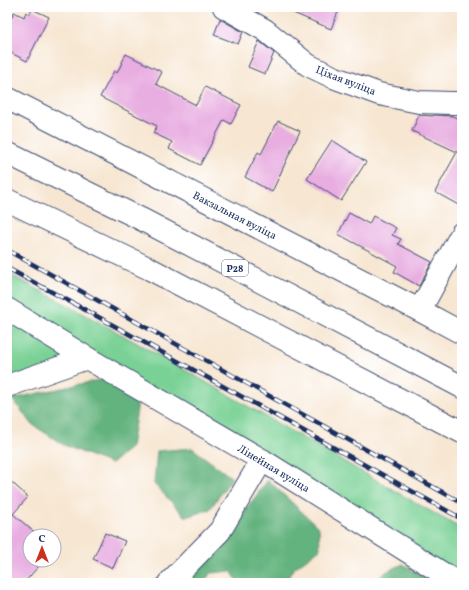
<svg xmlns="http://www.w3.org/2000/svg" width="469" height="590" font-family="Vollkorn,serif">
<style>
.green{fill:#7ad195;stroke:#4a807a}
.forest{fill:#63b37e;stroke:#3f716e}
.building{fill:#e8ade1}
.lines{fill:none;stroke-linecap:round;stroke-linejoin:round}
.minor-casing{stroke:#3c4a6f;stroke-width:24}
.highway-casing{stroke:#3c4a6f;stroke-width:24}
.minor{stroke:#fff;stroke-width:22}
.highway{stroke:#fff;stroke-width:22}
.rail-casing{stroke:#1b2f5e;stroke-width:4.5}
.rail{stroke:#fff;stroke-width:3;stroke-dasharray:9;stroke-linecap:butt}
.labels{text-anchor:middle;stroke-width:3.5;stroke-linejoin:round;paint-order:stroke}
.shield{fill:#fff;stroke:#5f6d8e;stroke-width:1}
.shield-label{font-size:10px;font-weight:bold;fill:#1b2f5e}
.street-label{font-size:11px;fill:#1b2f5e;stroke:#fff}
</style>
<rect width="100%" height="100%" fill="#fff"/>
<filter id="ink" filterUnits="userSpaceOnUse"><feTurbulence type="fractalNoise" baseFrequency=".025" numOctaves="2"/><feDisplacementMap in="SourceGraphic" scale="8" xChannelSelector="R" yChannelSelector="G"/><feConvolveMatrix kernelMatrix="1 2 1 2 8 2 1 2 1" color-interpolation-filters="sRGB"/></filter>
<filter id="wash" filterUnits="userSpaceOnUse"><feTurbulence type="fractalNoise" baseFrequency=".012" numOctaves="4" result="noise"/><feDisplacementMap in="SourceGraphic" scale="16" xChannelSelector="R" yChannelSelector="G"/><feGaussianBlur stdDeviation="0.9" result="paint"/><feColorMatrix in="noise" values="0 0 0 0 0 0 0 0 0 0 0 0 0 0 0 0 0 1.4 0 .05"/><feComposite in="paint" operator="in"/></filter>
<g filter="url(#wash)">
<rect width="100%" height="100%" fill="#f7e6d1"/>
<path class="green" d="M7,273C162,353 310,444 462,529V583L87,358L7,386Z"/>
<g class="forest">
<polygon points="104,379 138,403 131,447 111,464 64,445 33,425 12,399"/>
<polygon points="192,448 232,478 210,509 186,517 154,484 157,451"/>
<polygon points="268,480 319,528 320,549 293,569 285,583 239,583 231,571 211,573 203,583 191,583 186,573 228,533"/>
<polygon points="403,564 434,583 374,583 386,572"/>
</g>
<g id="blocks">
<g class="building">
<polygon points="279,7 340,7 331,29"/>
<polygon points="32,9 49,17 27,61 7,51 7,26 14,12 24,17 26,12 30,14"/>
<polygon points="220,19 243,32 238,44 214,35"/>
<polygon points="259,41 274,53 265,74 248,67"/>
<polygon points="126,54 162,72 156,84 196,105 205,87 241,105 231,124 224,120 200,165 169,149 172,142 153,133 157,126 100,97 114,71 117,73"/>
<polygon points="419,115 433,116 434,115 452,116 462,120 462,207 435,192 457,152 412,131"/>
<polygon points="278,121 300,131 272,192 245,177 258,152 261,154"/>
<polygon points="332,140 366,162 341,201 307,179"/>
<polygon points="349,213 369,224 373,216 396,228 392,235 401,239 398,244 432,262 419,286 394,272 397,266 338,234"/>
<polygon points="7,478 28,497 13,514 39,536 30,536 30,560 44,560 24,583 7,583"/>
<polygon points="105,533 125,541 113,568 93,559"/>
</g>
</g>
</g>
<g filter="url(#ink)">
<use href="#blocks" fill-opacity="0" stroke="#3c4a6f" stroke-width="1"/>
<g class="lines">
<g class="minor-casing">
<g id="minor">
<polyline points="224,7 265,30 308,65 333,77 379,94 419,102 451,103 462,103"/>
<polyline points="7,98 419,310 462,333"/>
<polyline points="7,309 87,358 262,460 458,583"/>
<polyline points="419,310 426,299 462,233"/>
<polyline points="7,386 87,358"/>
<polyline points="169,583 220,531 262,460"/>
</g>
</g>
<g class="highway-casing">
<g id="highway">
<polyline points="7,153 141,219 462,387"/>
<polyline points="7,200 150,269 462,432"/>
</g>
</g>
<use href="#minor" class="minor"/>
<use href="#highway" class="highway"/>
<g class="rail-casing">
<g id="rail">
<polyline points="7,250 462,503"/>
<polyline points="7,268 93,314 462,519"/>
</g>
</g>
<use href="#rail" class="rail"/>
</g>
</g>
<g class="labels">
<rect class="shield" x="222" y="260" width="26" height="16" rx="3"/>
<g class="shield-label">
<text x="235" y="272">Р28</text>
</g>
<g class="street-label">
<text transform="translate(346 80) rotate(21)" y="4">Ціхая вуліца</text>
<text transform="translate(235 215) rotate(27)" y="4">Вакзальная вуліца</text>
<text transform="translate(274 468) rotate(31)" y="4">Лінейная вуліца</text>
</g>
</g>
<rect width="469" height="590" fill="none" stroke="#fff" stroke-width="24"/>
<g transform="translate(42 548)"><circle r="19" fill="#ffffff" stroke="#a4acbf"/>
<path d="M0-3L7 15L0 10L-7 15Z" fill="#c8321e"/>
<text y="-6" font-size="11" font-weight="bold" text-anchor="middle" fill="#1b2f5e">С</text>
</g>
</svg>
